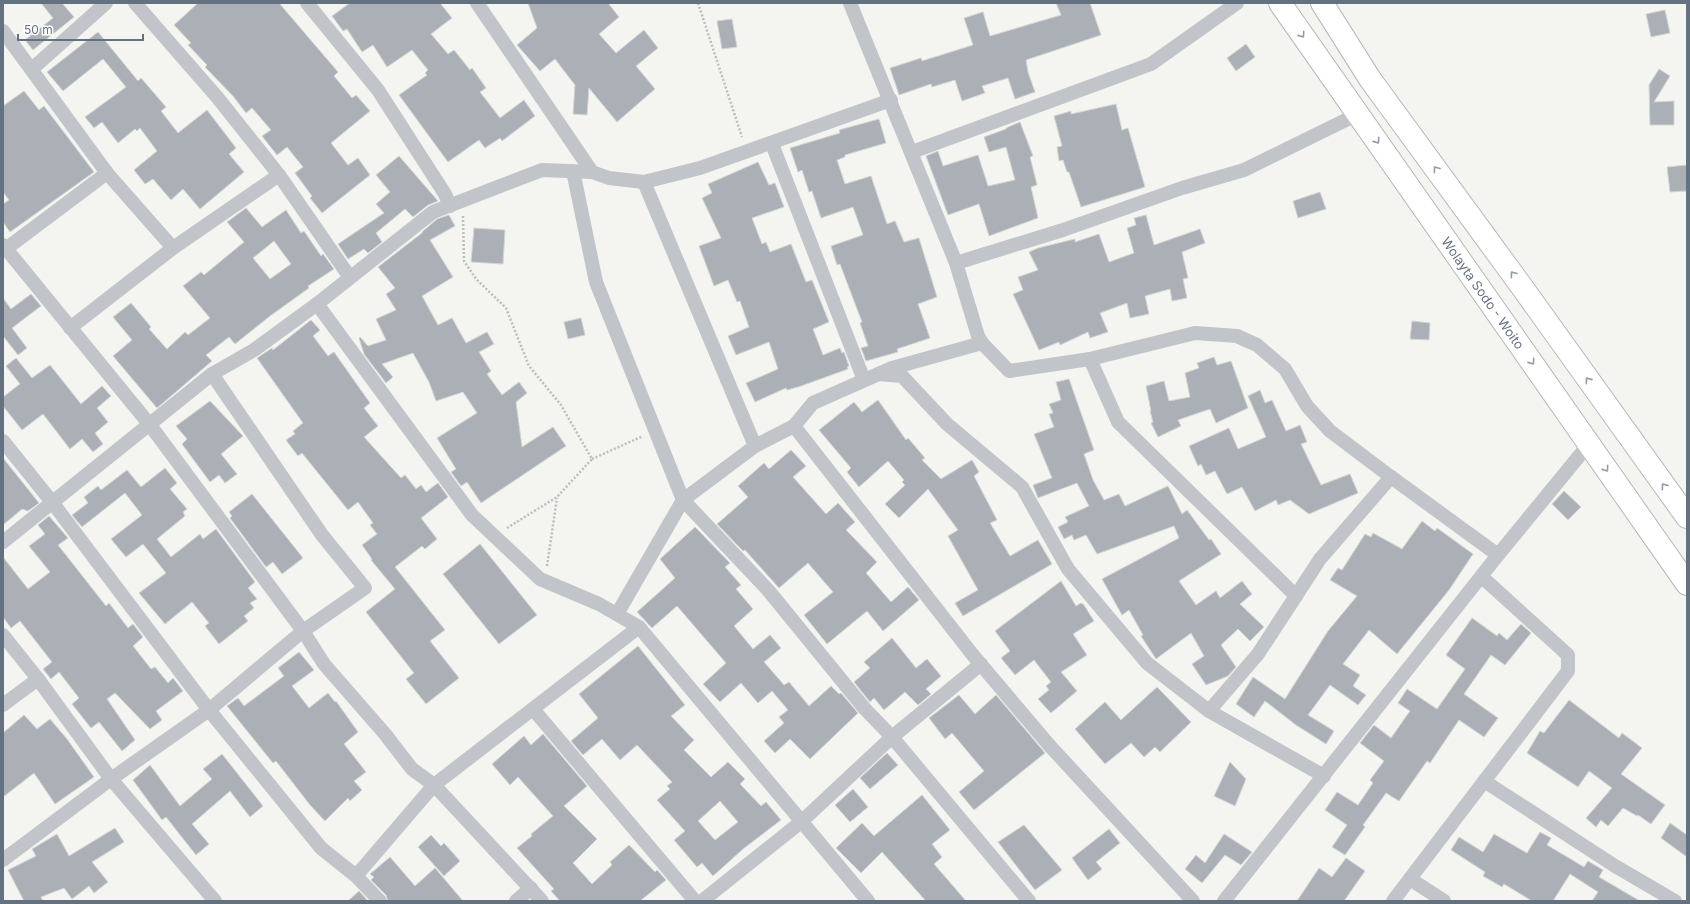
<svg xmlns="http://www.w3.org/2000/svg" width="1690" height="904" font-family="Inter,sans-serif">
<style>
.building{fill:#aab0b6;stroke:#d5d5d3;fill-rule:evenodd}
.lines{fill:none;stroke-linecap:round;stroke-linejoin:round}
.trunk-casing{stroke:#b4b7ba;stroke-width:24}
.path{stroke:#bbbdbf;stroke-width:2.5;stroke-dasharray:2 2;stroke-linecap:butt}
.minor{stroke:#c1c4c8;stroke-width:14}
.trunk{stroke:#fff;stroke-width:22}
.oneway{stroke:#929ca7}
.labels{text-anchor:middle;stroke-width:4;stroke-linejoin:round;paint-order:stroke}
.street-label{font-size:13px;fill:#637181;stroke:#fff}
</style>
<rect width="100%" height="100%" fill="#f4f4f0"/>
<g class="building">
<polygon points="41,3 62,3 74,17 33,50 25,40 53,18"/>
<polygon points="198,3 279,3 338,72 334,76 352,98 356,95 370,111 331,143 348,165 358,158 370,175 322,213 310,198 312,196 295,173 303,167 287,147 277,155 262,136 271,130 252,108 246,113 233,96 205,67 207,65 188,45 191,43 174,25"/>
<polygon points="350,3 440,3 452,18 431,34 448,54 454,50 470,70 472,68 486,88 480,92 500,118 524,100 535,116 502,141 500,138 485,148 479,140 448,162 399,95 427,75 425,73 428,70 412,50 387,67 373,45 362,52 347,29 343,31 332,16"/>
<polygon points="528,3 608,3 619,17 599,34 616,53 644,30 658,48 636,66 655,89 617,122 589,88 587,115 573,114 575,85 555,59 540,71 517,45 537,28"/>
<polygon points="1056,3 1090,3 1101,35 1026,60 1028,72 1035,92 1015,99 1008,78 982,86 985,93 962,101 955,80 932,87 931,84 899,95 890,68 921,58 922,61 973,45 964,18 983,12 990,36 1061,15"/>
<polygon points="1665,10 1670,33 1651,37 1646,14"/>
<polygon points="732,19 737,47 722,49 717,21"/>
<polygon points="98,32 138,81 141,78 166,107 161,111 178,133 207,110 236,148 229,154 244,172 200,209 183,189 171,200 153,179 145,184 134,170 157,151 140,128 137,131 135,129 118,143 102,122 94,128 85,117 126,87 103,59 63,91 47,72"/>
<polygon points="1246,44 1255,57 1236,71 1227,58"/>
<polygon points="1659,69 1670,76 1654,102 1674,101 1674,125 1650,125 1649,85"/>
<polygon points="24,91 39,110 44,106 94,172 10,232 3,222 3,204 9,200 3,192 3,106"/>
<polygon points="1116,104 1122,130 1128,128 1145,187 1081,207 1069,172 1067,172 1063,160 1059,161 1057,147 1062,146 1054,116 1071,111 1071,114"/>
<polygon points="879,119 886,143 845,155 845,157 837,160 845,184 871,176 887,224 895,221 904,242 919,238 937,297 918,304 930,338 897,349 898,352 866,361 861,348 868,346 860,323 862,322 840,264 837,265 831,246 863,235 853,207 821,218 812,191 809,192 802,170 798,172 790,148 840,133 839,130"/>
<polygon points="1020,122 1033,156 1030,157 1037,185 1031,187 1038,218 989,236 979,204 948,215 926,156 938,151 943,166 978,155 988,186 1015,180 1006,147 989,152 984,137 1006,129 1006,128"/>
<polygon points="399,156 438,201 428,205 413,217 405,209 376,233 382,242 368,253 364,249 348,259 338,244 384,213 376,204 390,192 376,175"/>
<polygon points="758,162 769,185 775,183 784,207 752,218 762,244 766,242 770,252 791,244 806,282 812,280 829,322 813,329 823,355 840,348 842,353 844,352 849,366 847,367 848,369 801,386 787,390 786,388 755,402 746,383 778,369 769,342 736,355 728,336 749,327 740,301 737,302 728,280 714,286 699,246 721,238 702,198 712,193 708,184"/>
<polygon points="1687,165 1687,191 1670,192 1667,167"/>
<polygon points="1320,192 1326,209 1298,218 1293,201"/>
<path d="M246,208L262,227L286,210L301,233L304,231L321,256L323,254L334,269L308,286L309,288L270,316L235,344L229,337L206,355L212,361L157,408L113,356L132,340L113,317L131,303L151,327L149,329L167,349L185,332L188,335L210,318L183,286L201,272L204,275L244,242L227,222ZM274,241L291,264L270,279L253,258Z"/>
<polygon points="449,215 455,226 430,240 453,277 422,296 438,325 452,318 466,343 487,332 494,344 479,352 491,371 487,374 502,395 519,382 527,393 516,402 522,447 553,427 566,446 481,503 467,482 461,486 451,472 456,469 437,438 477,413 463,392 436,401 429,382 413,353 382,364 393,377 386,383 364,354 359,338 360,337 368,346 386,340 376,319 396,310 386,294 395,288 378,267 422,233 422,232 437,219"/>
<polygon points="1146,215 1154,245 1200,229 1205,243 1182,252 1188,278 1183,279 1187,298 1172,301 1170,289 1145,296 1149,314 1130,318 1127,303 1100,313 1108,332 1090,338 1088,332 1060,345 1059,342 1039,350 1013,294 1023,290 1018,277 1038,270 1029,252 1038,248 1075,239 1075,242 1099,234 1109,262 1134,253 1127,228 1136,225 1134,218"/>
<polygon points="474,228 505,230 503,264 471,262"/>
<polygon points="31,294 41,306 12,328 27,348 18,355 3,336 3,298 11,309"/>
<polygon points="581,318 585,335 568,339 564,322"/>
<polygon points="311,320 320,330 313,336 328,356 334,352 370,403 364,408 378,426 364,437 401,478 405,475 416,489 421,485 426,492 438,483 448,497 421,518 437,539 425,549 422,546 395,567 445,630 430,641 459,678 426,704 406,679 414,673 366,612 395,589 371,560 372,559 362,545 377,534 370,525 373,523 358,502 348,510 302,453 298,456 286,440 295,434 293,431 303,423 257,358 272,348 273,350"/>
<polygon points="1412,321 1430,323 1429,340 1410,339"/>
<polygon points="1214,357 1217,365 1231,361 1248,408 1216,423 1210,409 1178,420 1181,426 1158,437 1151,423 1153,422 1150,411 1151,411 1146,386 1164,381 1169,401 1190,397 1185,373 1199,368 1197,363"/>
<polygon points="16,358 32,378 50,365 81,404 102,386 111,396 97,408 108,422 95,433 103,444 93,452 82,439 70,449 43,414 22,430 3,406 3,397 20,384 6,366"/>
<polygon points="1069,379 1094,450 1084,454 1093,480 1104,500 1119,494 1125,506 1168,486 1182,514 1187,510 1209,540 1211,539 1221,554 1179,581 1196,605 1216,591 1220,598 1242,581 1252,594 1240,604 1264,627 1250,641 1238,629 1221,645 1236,667 1228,676 1206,685 1192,664 1204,656 1191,633 1156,659 1141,636 1143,635 1129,610 1122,615 1102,579 1179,538 1174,526 1097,554 1086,535 1074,540 1072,535 1064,539 1058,527 1068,522 1065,517 1089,506 1077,483 1038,498 1033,485 1052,478 1034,434 1054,427 1049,414 1053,413 1049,404 1061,400 1056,382"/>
<polygon points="1260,390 1265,403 1272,400 1286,431 1300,425 1307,442 1301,444 1321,485 1350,474 1358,493 1309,514 1290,500 1278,505 1276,500 1255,511 1242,487 1227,494 1215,471 1206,475 1201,464 1198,466 1189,446 1229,428 1238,449 1266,437 1248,396"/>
<polygon points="878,400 906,440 908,438 925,458 922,460 941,479 972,460 979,472 974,476 997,520 990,523 1010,556 1038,540 1052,564 963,616 955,603 978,590 948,536 958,530 928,489 899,518 885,504 905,485 902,482 904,480 888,461 859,487 847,472 851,468 819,430 854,402 862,412"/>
<polygon points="210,401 243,436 221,454 237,474 225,483 219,475 210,482 182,444 187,439 176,426"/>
<polygon points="791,450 806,466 793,477 826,514 838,503 855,522 846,530 877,562 866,573 891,602 908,587 919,600 883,631 867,611 827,644 804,615 833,592 808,563 779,588 745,550 743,551 717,524 748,497 738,486 764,463 769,469"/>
<polygon points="3,458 39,503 28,511 22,509 3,525"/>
<polygon points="165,468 177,483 170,489 187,509 183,512 185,516 157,539 171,557 200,534 203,539 216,529 255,582 248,588 257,599 250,603 254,608 244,616 248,621 219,644 205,626 209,623 192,602 165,624 139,593 166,573 143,544 126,557 111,539 142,515 125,493 82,527 72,515 88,503 84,497 98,486 101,490 127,470 141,487"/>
<polygon points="1564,491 1581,507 1568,520 1552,504"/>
<polygon points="252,494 303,558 282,574 273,562 266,567 230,518 232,516 229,512"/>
<polygon points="49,516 68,538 58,545 106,606 109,603 128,628 133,624 143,637 133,646 151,669 155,667 168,683 173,678 183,691 156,711 162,720 150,729 115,693 107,699 135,740 122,751 99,722 91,728 72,704 79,698 59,672 51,679 43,669 52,662 20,621 11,628 3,617 3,557 28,589 50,572 29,546 45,534 38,525"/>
<polygon points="1422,521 1435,531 1437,528 1473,554 1449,590 1397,654 1369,630 1343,664 1360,675 1353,686 1366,695 1358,705 1330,685 1308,715 1334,731 1326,744 1296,725 1265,701 1254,717 1236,704 1253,677 1285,699 1328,631 1357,596 1330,580 1338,568 1342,570 1365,534 1371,537 1373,533 1402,549"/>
<polygon points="695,527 730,563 725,567 741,585 736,589 753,609 734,626 753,649 770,635 781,648 764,662 784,685 789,682 809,706 831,686 839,694 841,693 858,713 810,759 790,739 775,753 764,741 784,723 779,717 788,710 772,691 758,703 741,683 720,702 703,684 726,663 677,606 652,628 637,612 675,578 660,559"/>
<polygon points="480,544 537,615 499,644 443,574"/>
<polygon points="1061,581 1076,606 1081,603 1084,605 1094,621 1073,634 1087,655 1061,672 1077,691 1051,713 1038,699 1049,690 1046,686 1051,682 1034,660 1015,675 1001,658 1010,651 995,631"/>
<polygon points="1472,618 1497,636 1499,633 1507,640 1521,624 1531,633 1505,665 1491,655 1464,694 1498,718 1484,737 1459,720 1430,763 1427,761 1399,801 1386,793 1363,825 1365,827 1345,855 1332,847 1347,825 1325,810 1337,792 1358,805 1373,783 1370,780 1384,761 1360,743 1374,725 1391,738 1410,711 1398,703 1407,689 1437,709 1465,669 1446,655"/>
<polygon points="892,638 916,668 927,659 941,676 926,689 931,694 918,705 905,692 884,710 874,698 870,702 854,682 870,668 864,662"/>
<path d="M638,646L685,705L671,716L694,740L684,750L711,777L728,762L745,779L740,784L761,806L766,802L781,820L743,849L713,876L702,863L697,867L674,840L685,831L657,800L670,789L667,786L672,782L637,745L620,760L602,739L583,755L571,741L598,718L579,694ZM720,801L738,822L715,840L698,821Z"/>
<polygon points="299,652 314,670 292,686 309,708 328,693 335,702 336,701 358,732 344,744 366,772 354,781 362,790 350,801 348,798 325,821 310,805 276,761 273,763 227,706 238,698 244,706 284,676 278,668"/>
<polygon points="1157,687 1191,722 1160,752 1155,747 1144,757 1131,743 1105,764 1075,729 1105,702 1121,720"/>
<polygon points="959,695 975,714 996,695 1045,753 974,810 959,792 984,771 952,733 945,739 929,718"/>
<polygon points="1569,700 1619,738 1622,733 1642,748 1621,774 1665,805 1651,824 1638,815 1637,816 1623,808 1608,826 1601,820 1596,827 1586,818 1612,788 1589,771 1578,787 1527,753 1540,731 1544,733"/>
<polygon points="24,715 37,729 50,719 67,739 94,777 55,804 34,773 3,797 3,733"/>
<polygon points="543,734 587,786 564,806 597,839 573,863 592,884 612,865 610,862 629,845 655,872 657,870 666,880 640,901 560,901 551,891 554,889 517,848 532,836 531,834 553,816 518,777 510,785 492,764 524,736 531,745"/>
<polygon points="887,753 898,765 870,789 860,778"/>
<polygon points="222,754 263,806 250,817 230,791 192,824 209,844 196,855 166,817 162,820 133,780 150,765 180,806 212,779 203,769"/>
<polygon points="1230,762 1246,779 1235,806 1214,796"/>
<polygon points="853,789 868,807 850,822 835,805"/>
<polygon points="922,795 950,830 932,844 942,857 934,864 966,901 926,901 882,852 861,873 836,848 862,823 874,836"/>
<polygon points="1670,823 1687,835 1687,857 1661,838"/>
<polygon points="1024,825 1062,870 1035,890 998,842"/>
<polygon points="115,828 124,842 92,862 108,882 94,893 89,886 72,899 64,888 41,897 43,901 24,901 8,870 36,856 32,849 57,834 69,856"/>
<polygon points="1109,829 1120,843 1096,862 1102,869 1088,880 1072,858"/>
<polygon points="1540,832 1551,838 1547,845 1584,867 1588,861 1603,870 1599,877 1640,901 1592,901 1598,892 1570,874 1553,901 1532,901 1504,884 1502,887 1483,876 1485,872 1451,850 1459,837 1483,852 1494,834 1527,853"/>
<polygon points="1224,834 1252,852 1241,865 1225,855 1202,883 1185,869 1196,855 1205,863"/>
<polygon points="431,835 441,846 444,843 460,861 444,876 418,847"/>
<polygon points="390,857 415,886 435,868 463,901 388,901 386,895 371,880 374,877 370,874"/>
<polygon points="1346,858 1365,871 1344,901 1297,901 1319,868 1332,877"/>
<polygon points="359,891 368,901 348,901"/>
</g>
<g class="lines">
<g class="trunk-casing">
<g id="trunk">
<polyline points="1280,3 1687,584"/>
<polyline points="1322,3 1370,79 1522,287 1687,517"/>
</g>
</g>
<g class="path">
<polyline points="698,3 742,137"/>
<polyline points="463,216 464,261 476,279 506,308 529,366 561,405 592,459 557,497 507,528"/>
<polyline points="592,459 643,436"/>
<polyline points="547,566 557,498"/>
</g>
<g class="minor">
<polyline points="135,3 217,97 279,175 349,276"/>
<polyline points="307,3 378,90 445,194 450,206"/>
<polyline points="477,3 592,172"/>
<polyline points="850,3 956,263 978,336 982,343"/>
<polyline points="3,31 107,173 173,248"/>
<polyline points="32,69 106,3"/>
<polyline points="772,144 864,380"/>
<polyline points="912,152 1151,64 1237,3"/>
<polyline points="573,171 596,282 683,500 768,590 865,709 892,737 1029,901"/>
<polyline points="3,245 150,425 303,631 324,664 385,734 412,769 434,785 542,901"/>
<polyline points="3,251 107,173"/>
<polyline points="956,263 1063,230 1182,188 1244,170 1358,114"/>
<polyline points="317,304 472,515 540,579 599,604 639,627 868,901"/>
<polyline points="70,328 173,248 279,175"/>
<polyline points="878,374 902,376 947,424 1022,487 1068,569 1147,663 1209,711 1324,776"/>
<polyline points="794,426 972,654 1049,745 1193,901"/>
<polyline points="3,441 52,502 209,710 321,848 356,876 380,901"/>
<polyline points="755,446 794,426 813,403 892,368 982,343 1009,371 1090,359"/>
<polyline points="3,542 212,374 254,350 317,304 433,212 542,170 592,172 609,178 644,182 700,168 891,100"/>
<polyline points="1296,596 1118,422 1090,359 1195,333 1237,336 1257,345 1285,369 1307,406 1330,431 1391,477"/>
<polyline points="617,614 683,500 755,446 644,182"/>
<polyline points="3,635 38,679 111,779 215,901"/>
<polyline points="3,705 38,679"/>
<polyline points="533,709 695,901"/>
<polyline points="1209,711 1258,654 1320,559 1391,477 1498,555"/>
<polyline points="1484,781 1615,866 1675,901"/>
<polyline points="3,860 111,779 209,710 303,631 365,588 322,535 212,374"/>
<polyline points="356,876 434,785 639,627"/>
<polyline points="1410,879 1444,901"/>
<polyline points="516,901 531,888"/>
<polyline points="702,901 801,822 892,737 981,664"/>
<polyline points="1224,901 1498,555 1589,444"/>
<polyline points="1393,901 1568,671 1568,655 1482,577"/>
</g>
<use href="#trunk" class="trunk"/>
</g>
<defs><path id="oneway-chevron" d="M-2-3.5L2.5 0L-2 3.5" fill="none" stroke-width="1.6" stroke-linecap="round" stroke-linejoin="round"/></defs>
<g class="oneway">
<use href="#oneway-chevron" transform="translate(1302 35) rotate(55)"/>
<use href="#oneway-chevron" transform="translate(1377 141) rotate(55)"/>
<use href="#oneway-chevron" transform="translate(1436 169) rotate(-126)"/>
<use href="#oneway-chevron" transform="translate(1513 274) rotate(-126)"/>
<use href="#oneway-chevron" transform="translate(1532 362) rotate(55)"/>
<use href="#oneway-chevron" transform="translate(1588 380) rotate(-125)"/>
<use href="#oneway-chevron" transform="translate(1606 469) rotate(55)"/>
<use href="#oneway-chevron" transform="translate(1664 486) rotate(-126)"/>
</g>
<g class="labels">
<g class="street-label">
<text transform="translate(1483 293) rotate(55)" y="5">Wolayta Sodo - Woito</text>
</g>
</g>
<rect width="1690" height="904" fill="none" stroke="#637181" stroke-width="8"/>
<path d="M18 34v6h125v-6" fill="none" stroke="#637181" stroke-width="2"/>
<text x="24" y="34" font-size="12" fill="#637181" stroke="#ffffff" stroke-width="3" paint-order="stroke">50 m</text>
</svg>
